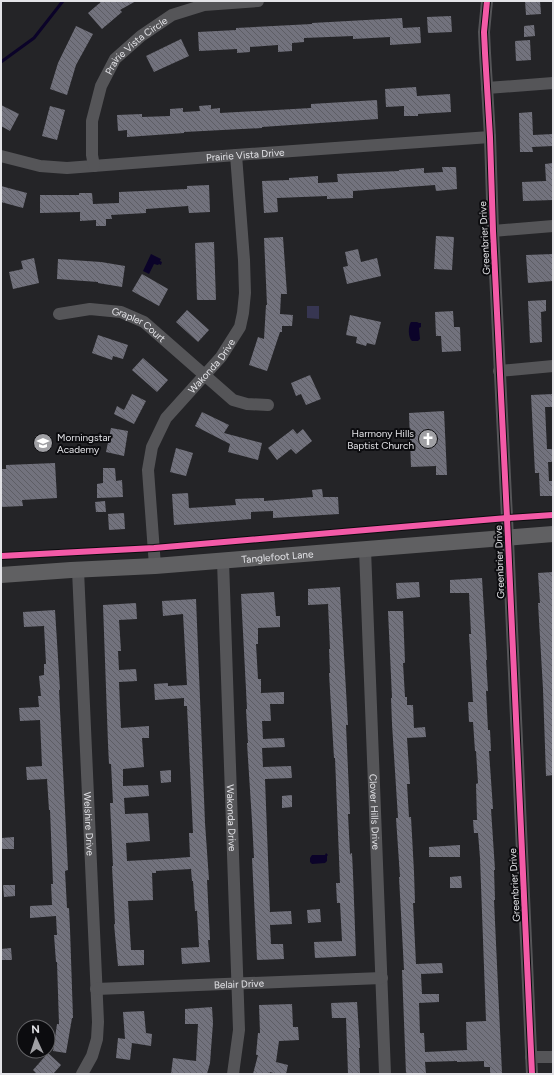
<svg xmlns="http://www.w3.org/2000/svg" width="554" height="1075" font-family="Figtree,sans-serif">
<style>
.pitch{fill:#373652}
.water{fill:#0b0329}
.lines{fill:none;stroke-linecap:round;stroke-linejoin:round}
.stream{stroke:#0b0329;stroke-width:3}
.building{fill:url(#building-back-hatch)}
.minor{stroke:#555558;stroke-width:12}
.major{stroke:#606062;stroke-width:16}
.cycleway-casing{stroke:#0c0c0f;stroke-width:8}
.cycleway{stroke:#f35aa7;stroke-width:6}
.labels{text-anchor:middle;stroke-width:4;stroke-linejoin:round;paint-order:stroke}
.street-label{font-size:10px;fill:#e3e3e7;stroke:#0c0c0f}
.poi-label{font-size:10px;fill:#e3e3e7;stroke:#0c0c0f;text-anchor:end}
</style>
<defs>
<pattern id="building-back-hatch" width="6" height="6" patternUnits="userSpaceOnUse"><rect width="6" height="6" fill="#72727d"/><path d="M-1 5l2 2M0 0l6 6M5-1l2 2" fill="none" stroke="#5d5d64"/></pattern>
</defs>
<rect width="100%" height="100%" fill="#242427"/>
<polygon class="pitch" points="307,306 319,306 319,319 307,318"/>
<g class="water">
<polygon points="151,254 161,259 160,261 162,262 161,265 159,264 158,265 154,264 149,274 143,271"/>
<path d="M411,322H417L419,323H421V327L419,328L420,339L418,341H412C408,338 408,326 411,322Z"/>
<polygon points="326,853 328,855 327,856 327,861 325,863 312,864 310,862 310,858 312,855 325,855"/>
</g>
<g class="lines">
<polyline class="stream" points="1,62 34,38 63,1"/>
</g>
<g class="building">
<polygon points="102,1 136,1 120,10 122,12 102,29 88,13"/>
<polygon points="525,1 540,1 541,14 526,15"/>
<polygon points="451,16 452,32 428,33 427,17"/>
<polygon points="402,18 403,28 420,27 421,43 390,45 390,37 353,39 353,36 304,38 304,42 292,43 292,51 278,52 278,45 250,47 250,52 237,53 237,49 199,51 198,32 236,30 236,28 312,24 312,23"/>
<polygon points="534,25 535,36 524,37 524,26"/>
<polygon points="76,26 93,34 76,65 67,95 50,89 58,63"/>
<polygon points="181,39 189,56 154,72 146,56"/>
<polygon points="530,40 531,60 516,61 515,41"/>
<polygon points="416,87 417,96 450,94 451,112 418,114 418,116 404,116 404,106 386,107 385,89"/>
<polygon points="377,100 378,119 262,127 262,128 184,132 184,133 127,137 127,130 118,131 117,115 142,114 142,117 170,116 170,109 183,108 183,112 200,111 199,106 211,105 211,109 220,108 220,113 311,108 311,104"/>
<polygon points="1,105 19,114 10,131 1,126"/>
<polygon points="50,106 65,110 57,140 42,136"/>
<polygon points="532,112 533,135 553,134 553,146 532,147 533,152 520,152 519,113"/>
<polygon points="553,163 553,200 523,201 522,182 546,181 545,164"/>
<polygon points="442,167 456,167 457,189 436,191 435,185 353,191 353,198 327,199 327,196 277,198 278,212 264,213 262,181 289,180 289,178 318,176 318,183 338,182 337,174 399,171 399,170 424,168 424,173 443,172"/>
<polygon points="209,185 210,212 189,213 188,206 146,209 146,213 111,215 112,219 106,219 106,226 96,226 96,220 80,221 80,212 40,213 40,195 79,195 79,193 92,193 93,204 119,203 119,192 187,189 187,186"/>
<polygon points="1,186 27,193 23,208 1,202"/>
<polygon points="436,236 454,237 452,270 434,269"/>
<polygon points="283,237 287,294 281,294 280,314 293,315 292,326 282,326 282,332 280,332 267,371 249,365 258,337 264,339 266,305 267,305 264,238"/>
<polygon points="214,242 216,300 197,300 195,243"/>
<polygon points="358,249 361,262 377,258 381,276 347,284 343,267 348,266 345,252"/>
<polygon points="553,254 553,281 528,283 526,255"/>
<polygon points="34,258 39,283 13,289 9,272 23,269 21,261"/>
<polygon points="58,259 101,262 125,266 122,287 98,283 98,282 57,279"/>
<polygon points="142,274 168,289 159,306 132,291"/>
<polygon points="546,300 546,311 541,312 542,342 530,343 528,301"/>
<polygon points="187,310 209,330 198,342 176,322"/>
<polygon points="453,311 454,327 460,327 461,351 442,352 441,336 436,336 435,312"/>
<polygon points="350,315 381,322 375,345 367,343 366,346 356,343 357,337 346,335"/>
<polygon points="98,335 128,345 123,359 113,356 112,360 92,353"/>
<polygon points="143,358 168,380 157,392 132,370"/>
<polygon points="310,375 321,399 306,405 301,394 296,396 291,383"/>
<polygon points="132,394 146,401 134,424 114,414 117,406 124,410"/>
<polygon points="553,394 553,407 545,407 547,449 553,449 553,462 548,462 549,481 553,481 553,496 540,496 539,473 535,473 531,395"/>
<polygon points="444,411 447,475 436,475 436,466 411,467 409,413"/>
<polygon points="202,412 229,425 224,433 262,443 258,460 228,452 230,444 195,426"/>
<polygon points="111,428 128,431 124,456 106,452"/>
<polygon points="293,429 297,434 303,429 312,441 296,454 291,449 277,460 268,448"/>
<polygon points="176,448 193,453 186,476 170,472"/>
<polygon points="55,463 57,498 22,500 23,506 1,507 1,469 6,469 6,465"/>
<polygon points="103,468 115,468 116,481 122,480 123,497 97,498 97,484 103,483"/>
<polygon points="322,489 323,497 338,497 339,514 273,518 273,511 251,512 251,519 174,525 172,494 188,493 189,508 236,505 235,499 264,498 264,501 313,497 312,490"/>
<polygon points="105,501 106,512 96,512 95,502"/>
<polygon points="124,513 125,529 109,530 108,514"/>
<polygon points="553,572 553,775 546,776 543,689 538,603 540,603 538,573"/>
<polygon points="482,578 487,660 486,660 488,691 486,691 488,730 490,730 491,751 489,751 493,809 491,809 495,870 494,870 495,900 494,900 502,1073 490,1074 490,1067 484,1067 484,1061 457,1062 457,1061 425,1062 426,1074 406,1074 402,970 404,970 399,877 400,877 396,818 398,818 392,724 391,698 392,698 388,611 403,611 405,663 403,663 405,697 407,697 407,705 413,705 414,728 425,727 426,737 407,738 410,784 407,784 409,817 411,817 414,872 415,903 413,903 416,964 442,963 443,973 421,974 422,994 439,994 439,1002 419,1003 420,1033 424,1033 425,1052 467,1050 466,1022 486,1021 480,858 478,833 474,833 473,820 477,820 476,784 478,783 476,751 475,751 473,722 469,722 468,702 473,702 469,634 471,634 469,593 450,593 450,580"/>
<polygon points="419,582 420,597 397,599 396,583"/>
<polygon points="340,587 348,725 346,725 350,814 348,814 350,854 352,853 353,874 356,956 315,958 314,942 342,941 340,903 337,903 336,883 340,883 335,758 334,758 329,673 330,673 329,649 330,649 328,604 308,605 308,589"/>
<polygon points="274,592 276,616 280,616 280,627 258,628 258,644 256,644 258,679 261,679 261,693 284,692 284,704 270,704 271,721 262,721 263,739 284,738 285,747 262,748 263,767 291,766 292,778 265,779 270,912 291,911 292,924 270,925 271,944 283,944 284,959 257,960 252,858 254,858 252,821 247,743 248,743 246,709 247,709 241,594"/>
<polygon points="196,599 205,823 209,880 207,880 210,940 208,940 210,962 182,964 181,948 199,947 197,911 195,911 193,881 192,881 191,869 156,871 156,873 152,873 153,900 128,901 131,950 144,950 144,965 118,966 114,924 115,924 112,866 113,866 110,803 113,803 111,764 109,764 108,744 103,605 136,603 137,619 119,620 121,651 118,651 119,670 136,669 137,681 119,682 121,728 149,726 149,738 142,738 144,767 123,769 123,786 148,785 149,796 124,798 125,814 148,813 150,841 126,843 127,861 163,859 190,857 189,833 193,833 187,706 184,706 184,698 155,700 154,684 168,683 168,686 187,685 183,614 163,616 162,601"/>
<polygon points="55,610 60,690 59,690 68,870 65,871 67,908 69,908 70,929 73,1018 72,1018 66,1053 53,1051 57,1024 59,1024 57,962 56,962 54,935 57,935 56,916 30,918 30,906 52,905 51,884 53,884 50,810 49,810 47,779 27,780 26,767 42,766 40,720 20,721 19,708 39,707 38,696 41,696 39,676 44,675 44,664 46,664 44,626 24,627 23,612"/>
<polygon points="171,770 171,782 161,783 160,771"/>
<polygon points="292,795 292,807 282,808 282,796"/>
<polygon points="14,837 14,849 2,849 2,838"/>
<polygon points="460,845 460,857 429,857 429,847"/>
<polygon points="461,876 462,888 450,888 450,877"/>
<polygon points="3,885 15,885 15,896 4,897"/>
<polygon points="320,909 321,922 308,923 307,910"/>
<polygon points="11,948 12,960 1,960 1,949"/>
<polygon points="357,1002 360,1048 359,1048 360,1074 348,1074 346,1018 332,1018 331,1003"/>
<polygon points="292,1004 293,1027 298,1027 299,1040 279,1041 276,1062 288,1065 286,1074 277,1074 270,1072 269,1074 253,1074 258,1055 256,1055 258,1033 260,1033 259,1005"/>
<polygon points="212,1007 213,1023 210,1063 207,1074 171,1074 173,1058 196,1061 198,1024 185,1024 185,1009"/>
<polygon points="144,1011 146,1033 152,1034 151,1046 132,1043 130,1060 116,1058 118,1038 125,1039 123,1012"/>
<polygon points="48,1053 61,1065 53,1074 37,1074 33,1070"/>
</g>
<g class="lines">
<g class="minor">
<polyline points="487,1 484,32 485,53 490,137 493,231 507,518 532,1074"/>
<polyline points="487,88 553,83"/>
<path id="s1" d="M1,156L40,166L67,168L236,155L490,137"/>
<path id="s2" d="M94,166L92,155V121L101,86L115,59L141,36L172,15L204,5L258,1"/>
<polyline points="493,231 553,226"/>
<path id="s3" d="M59,314L90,309L121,312L144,322L233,400L247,404L268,405"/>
<polyline points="499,371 553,366"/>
<path id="s4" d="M365,549L385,1074"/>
<path id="s5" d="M223,561L239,1030L233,1074"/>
<path id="s6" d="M155,566L148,470L152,447L166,418L221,357L240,327L243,313L245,293L244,260L236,155"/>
<path id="s7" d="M78,570L98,1022L97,1039L92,1056L82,1074"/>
<path id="s8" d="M96,989L382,978"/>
<polyline points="531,1057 553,1057"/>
</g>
<path class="major" id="s9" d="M1,575L71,570L155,566L553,534"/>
<g class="cycleway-casing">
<g id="cycleway">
<polyline points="487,1 484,32 485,53 490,137 493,231 507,518 532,1074"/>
<polyline points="1,556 154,548 507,518 553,515"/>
</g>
</g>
<use href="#cycleway" class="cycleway"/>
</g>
<defs>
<g id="church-disc" transform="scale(1)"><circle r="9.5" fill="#a0a0a4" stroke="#0c0c0f"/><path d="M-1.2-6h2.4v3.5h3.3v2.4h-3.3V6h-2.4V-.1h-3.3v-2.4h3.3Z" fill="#fff"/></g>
<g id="school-disc" transform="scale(1)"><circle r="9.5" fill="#a0a0a4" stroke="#0c0c0f"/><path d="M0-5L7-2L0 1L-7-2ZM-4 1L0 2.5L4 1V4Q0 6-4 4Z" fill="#fff"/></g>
</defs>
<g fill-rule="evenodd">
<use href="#church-disc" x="428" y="439"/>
<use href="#school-disc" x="43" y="443"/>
</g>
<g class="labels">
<g class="street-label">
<text dy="4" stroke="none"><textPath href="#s2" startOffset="136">Prairie Vista Circle</textPath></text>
<text dy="4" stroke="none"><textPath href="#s1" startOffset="246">Prairie Vista Drive</textPath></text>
<text transform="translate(484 238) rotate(-93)" y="4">Greenbrier Drive</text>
<text dy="4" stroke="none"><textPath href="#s3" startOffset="84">Grapler Court</textPath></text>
<text dy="4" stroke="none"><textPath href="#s6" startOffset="221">Wakonda Drive</textPath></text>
<text dy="4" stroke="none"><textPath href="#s9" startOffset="277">Tanglefoot Lane</textPath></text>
<text transform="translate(499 562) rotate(-92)" y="4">Greenbrier Drive</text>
<text dy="4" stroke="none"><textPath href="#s4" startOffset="263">Clover Hills Drive</textPath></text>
<text dy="4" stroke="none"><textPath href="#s5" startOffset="257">Wakonda Drive</textPath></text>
<text dy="4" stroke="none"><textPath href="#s7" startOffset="254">Welshire Drive</textPath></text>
<text transform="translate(514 885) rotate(-93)" y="4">Greenbrier Drive</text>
<text dy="4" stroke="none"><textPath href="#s8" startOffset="143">Belair Drive</textPath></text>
</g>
<g class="poi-label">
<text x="414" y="437">Harmony Hills<tspan x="414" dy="12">Baptist Church</tspan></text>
<text x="57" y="441" text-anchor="start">Morningstar<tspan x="57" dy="12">Academy</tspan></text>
</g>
</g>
<rect width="554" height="1075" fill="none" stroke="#e3e3e7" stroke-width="4"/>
<g transform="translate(36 1039) rotate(357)"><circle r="19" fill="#0c0c0f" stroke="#626265"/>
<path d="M0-3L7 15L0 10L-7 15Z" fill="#a0a0a4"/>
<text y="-6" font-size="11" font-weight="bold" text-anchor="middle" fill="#e3e3e7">N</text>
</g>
</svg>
